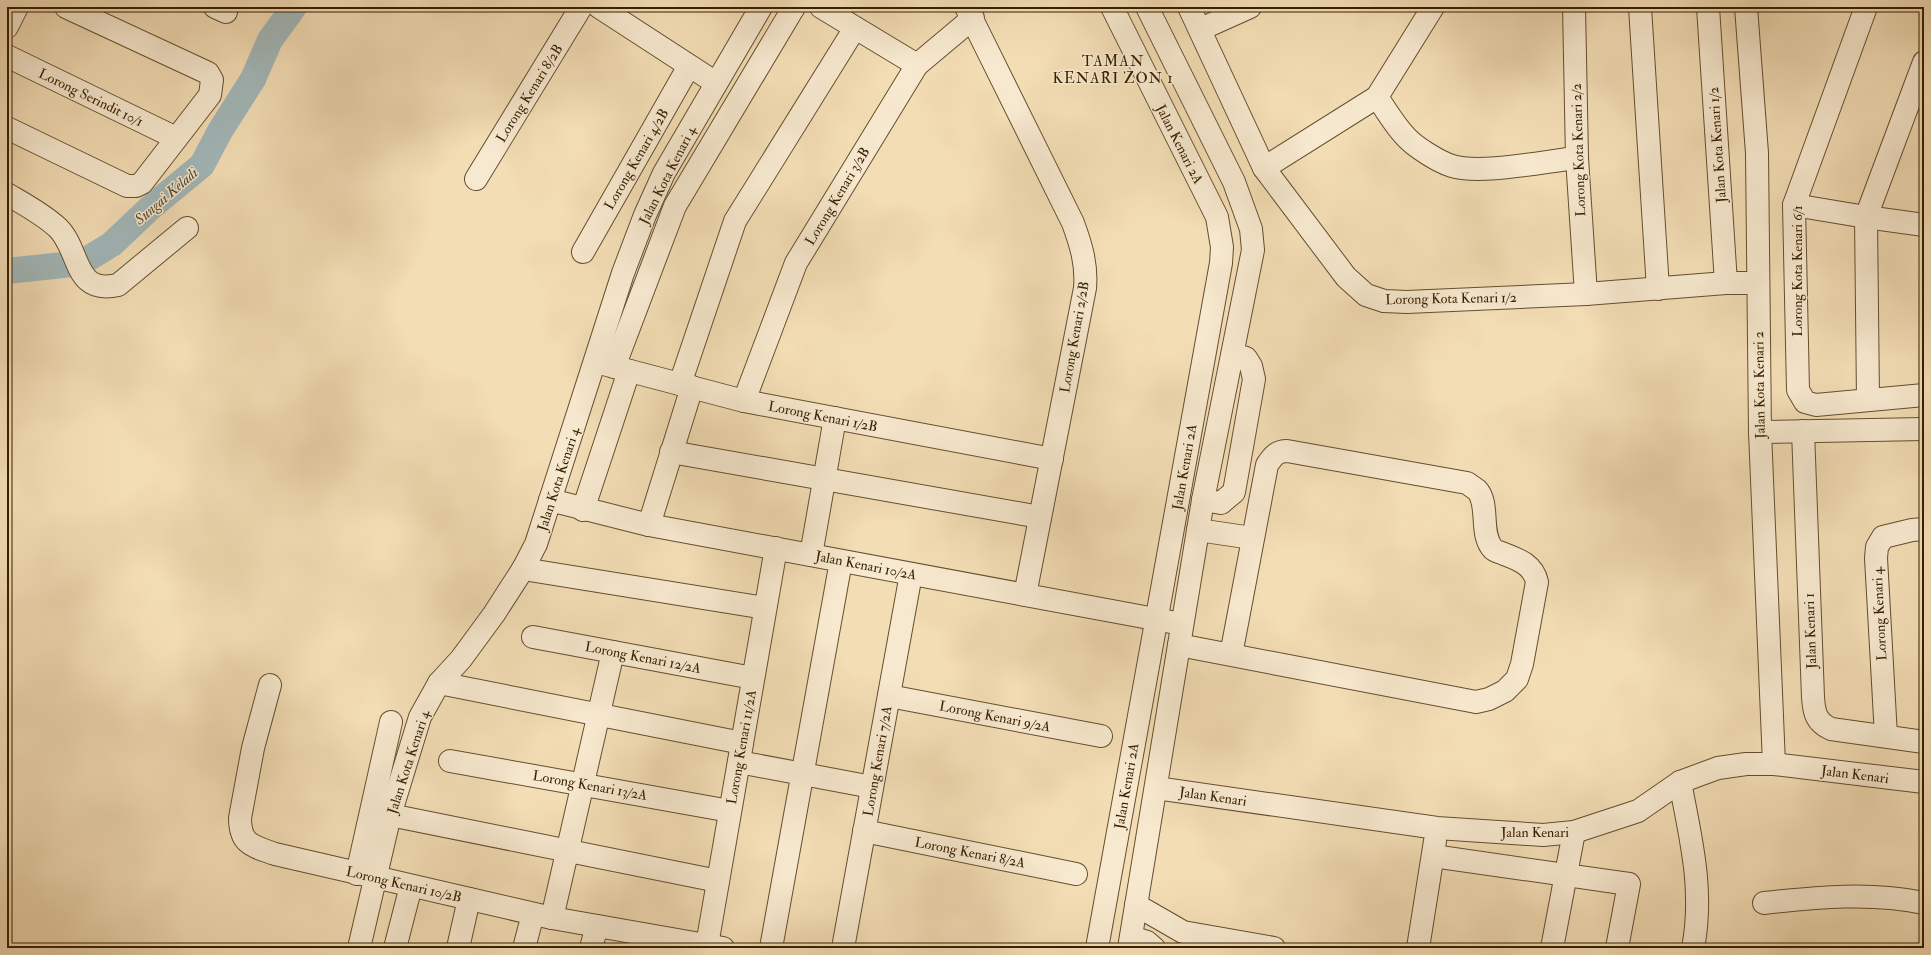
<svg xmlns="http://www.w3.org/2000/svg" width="1931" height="955" font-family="'IM FELL Double Pica',serif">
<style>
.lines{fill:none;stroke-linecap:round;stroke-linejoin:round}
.river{stroke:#a2b8ba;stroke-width:26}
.minor-casing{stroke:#654e2e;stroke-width:24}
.minor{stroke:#f7e9cf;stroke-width:22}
.labels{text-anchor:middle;stroke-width:3;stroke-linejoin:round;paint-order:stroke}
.street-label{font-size:14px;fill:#361f01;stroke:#f7e9cf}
.neighbourhood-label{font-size:15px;letter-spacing:1px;fill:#361f01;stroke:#f7e9cf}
.water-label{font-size:15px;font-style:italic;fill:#564d38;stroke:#f7e9cf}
</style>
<rect width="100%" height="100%" fill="#f3ddb5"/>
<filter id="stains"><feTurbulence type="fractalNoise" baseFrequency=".005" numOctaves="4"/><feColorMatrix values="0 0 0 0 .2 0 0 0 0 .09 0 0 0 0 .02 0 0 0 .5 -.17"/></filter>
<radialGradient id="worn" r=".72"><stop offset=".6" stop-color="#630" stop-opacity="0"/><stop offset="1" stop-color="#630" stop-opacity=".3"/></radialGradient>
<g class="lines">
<polyline class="river" points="7,271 81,263 112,244 150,208 202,165 220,131 253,79 270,40 294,7"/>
<g class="minor-casing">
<g id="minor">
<polyline points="215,7 226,12"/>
<polyline points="599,7 716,83"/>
<polyline points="821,7 917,65"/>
<path d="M966,7L1073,223C1081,245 1087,264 1085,288L1025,595"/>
<polyline points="1189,7 1264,168 1346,277 1366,295 1384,301 1407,302 1586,294 1726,283 1758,283"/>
<polyline points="1574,7 1577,158 1586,294"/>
<polyline points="1640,7 1658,289"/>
<polyline points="1708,7 1726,283"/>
<polyline points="1746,7 1757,153 1760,432 1774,764"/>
<polyline points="1866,7 1794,205 1798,390 1805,402 1816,405 1924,395"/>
<polyline points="7,27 17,7"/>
<polyline points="1201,29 1250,7"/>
<polyline points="7,56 176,138"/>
<path d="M1377,97C1386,110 1395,126 1406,137C1415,147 1439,162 1452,166C1480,175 1546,161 1577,158"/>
<polyline points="7,128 127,186 136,186 142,183 210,95 212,80 208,73 66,7"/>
<polyline points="1264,168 1377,97 1433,7"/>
<polyline points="476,179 581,7"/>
<path d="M7,194C24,204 43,214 58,228C81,251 73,295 118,285L187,228"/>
<polyline points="1794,205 1866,217 1924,225"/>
<polyline points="583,252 689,66"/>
<polyline points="596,362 744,401 1052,459"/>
<polyline points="614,367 675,206 794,7"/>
<polyline points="680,384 735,221 855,28"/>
<polyline points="1868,400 1866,217 1924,62"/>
<polyline points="744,401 796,263 917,65 973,18"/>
<path d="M1803,431L1813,697C1814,713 1816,722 1831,729L1924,742"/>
<polyline points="1760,432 1924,429"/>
<polyline points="671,452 1040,517"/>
<polyline points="550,500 649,525 1171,622"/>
<polyline points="1203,500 1221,503 1234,492 1254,379 1251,366 1246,358 1233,354"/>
<polyline points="583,510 629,371"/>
<polyline points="649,525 692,387"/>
<polyline points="1198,530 1252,538"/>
<polyline points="811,555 835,418"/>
<polyline points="523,569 765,608"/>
<polyline points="533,637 753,678"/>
<path d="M1179,645L1476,702L1489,699L1505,691L1517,679L1522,664L1537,582C1533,565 1520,560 1504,554C1501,552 1496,552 1493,549C1479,534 1490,504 1477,490C1474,488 1470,485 1467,483L1287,451C1277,451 1273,456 1267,465L1231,655"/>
<polyline points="439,683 742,743"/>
<path d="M270,685L253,748L240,818C240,845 253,846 275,854L552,918L723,948"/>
<polyline points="889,696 1101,736"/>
<polyline points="1886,736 1876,558 1877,547 1883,537 1912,530 1924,529"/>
<polyline points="450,761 730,811"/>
<polyline points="739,762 872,787"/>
<path d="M1680,782C1691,840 1704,890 1693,948"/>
<polyline points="1156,788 1437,828 1543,835 1574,832 1638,811 1680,782 1718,768 1746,764 1774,764 1924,782"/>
<polyline points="390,815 718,881"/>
<polyline points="864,831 1076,874"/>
<polyline points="1433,856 1629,884 1617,948"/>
<polyline points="357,874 391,722"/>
<path d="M1764,903C1818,897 1871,892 1924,903"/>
<polyline points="1136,905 1183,932 1274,948"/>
<polyline points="552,918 613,652"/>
<polyline points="1131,937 1147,942 1154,948"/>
<polyline points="707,945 776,548"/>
<polyline points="359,948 390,815 420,717 439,683 461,659 494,614 523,569 536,544 623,273 645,215 664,173 761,7"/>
<polyline points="395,948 411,886"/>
<polyline points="458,948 469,899"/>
<polyline points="524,948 533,914"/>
<polyline points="591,948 597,926"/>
<polyline points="771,948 841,561"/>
<polyline points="843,948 911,574"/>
<polyline points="1097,948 1221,263 1222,247 1217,217 1112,7"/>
<polyline points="1129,948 1203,500 1253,250 1251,229 1234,182 1147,7"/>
<polyline points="1418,948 1435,841"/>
<polyline points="1552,948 1574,832"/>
</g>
</g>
<use href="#minor" class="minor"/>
</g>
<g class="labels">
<g class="street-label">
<text transform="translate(529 93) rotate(-58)" y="5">Lorong Kenari 8/2B</text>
<text transform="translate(91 97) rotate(26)" y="5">Lorong Serindit 10/1</text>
<text transform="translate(1180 144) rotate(63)" y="5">Jalan Kenari 2A</text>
<text transform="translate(1717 145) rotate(-94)" y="5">Jalan Kota Kenari 1/2</text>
<text transform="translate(1578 150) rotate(-92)" y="5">Lorong Kota Kenari 2/2</text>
<text transform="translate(636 159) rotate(-60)" y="5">Lorong Kenari 4/2B</text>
<text transform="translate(667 175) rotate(-63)" y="5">Jalan Kota Kenari 4</text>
<text transform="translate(837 196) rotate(-59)" y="5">Lorong Kenari 3/2B</text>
<text transform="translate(1797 271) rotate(-90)" y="5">Lorong Kota Kenari 6/1</text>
<text transform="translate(1451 298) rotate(-1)" y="5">Lorong Kota Kenari 1/2</text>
<text transform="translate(1074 337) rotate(-80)" y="5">Lorong Kenari 2/2B</text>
<text transform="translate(1759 385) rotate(-91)" y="5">Jalan Kota Kenari 2</text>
<text transform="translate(823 416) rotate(11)" y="5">Lorong Kenari 1/2B</text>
<text transform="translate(1184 467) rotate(-80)" y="5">Jalan Kenari 2A</text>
<text transform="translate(558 479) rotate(-72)" y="5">Jalan Kota Kenari 4</text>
<text transform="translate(866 565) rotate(11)" y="5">Jalan Kenari 10/2A</text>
<text transform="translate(1879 614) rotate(-93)" y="5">Lorong Kenari 4</text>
<text transform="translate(1810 631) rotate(-92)" y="5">Jalan Kenari 1</text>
<text transform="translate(643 657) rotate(11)" y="5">Lorong Kenari 12/2A</text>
<text transform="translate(995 716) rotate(11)" y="5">Lorong Kenari 9/2A</text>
<text transform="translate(741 747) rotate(-80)" y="5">Lorong Kenari 11/2A</text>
<text transform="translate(877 761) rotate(-80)" y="5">Lorong Kenari 7/2A</text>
<text transform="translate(408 762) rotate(-72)" y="5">Jalan Kota Kenari 4</text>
<text transform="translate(1855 774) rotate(7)" y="5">Jalan Kenari</text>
<text transform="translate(590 785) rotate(10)" y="5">Lorong Kenari 13/2A</text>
<text transform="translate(1126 786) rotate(-80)" y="5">Jalan Kenari 2A</text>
<text transform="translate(1213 796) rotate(8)" y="5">Jalan Kenari</text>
<text x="1535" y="837">Jalan Kenari</text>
<text transform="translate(970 852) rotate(11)" y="5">Lorong Kenari 8/2A</text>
<text transform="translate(404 884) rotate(13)" y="5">Lorong Kenari 10/2B</text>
</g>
<g class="neighbourhood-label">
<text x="1113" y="66">TAMAN<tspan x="1113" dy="17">KENARI ZON 1</tspan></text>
</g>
<g class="water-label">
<text transform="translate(166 196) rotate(-41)" y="5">Sungai Keladi</text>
</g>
</g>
<rect width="1931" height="955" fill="none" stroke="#f3ddb5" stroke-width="24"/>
<rect x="8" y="8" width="1915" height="939" fill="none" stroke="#361f01" stroke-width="2"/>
<rect x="12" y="12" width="1907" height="931" fill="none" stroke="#361f01"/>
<rect width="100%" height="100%" filter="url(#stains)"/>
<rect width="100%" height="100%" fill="url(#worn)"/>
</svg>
